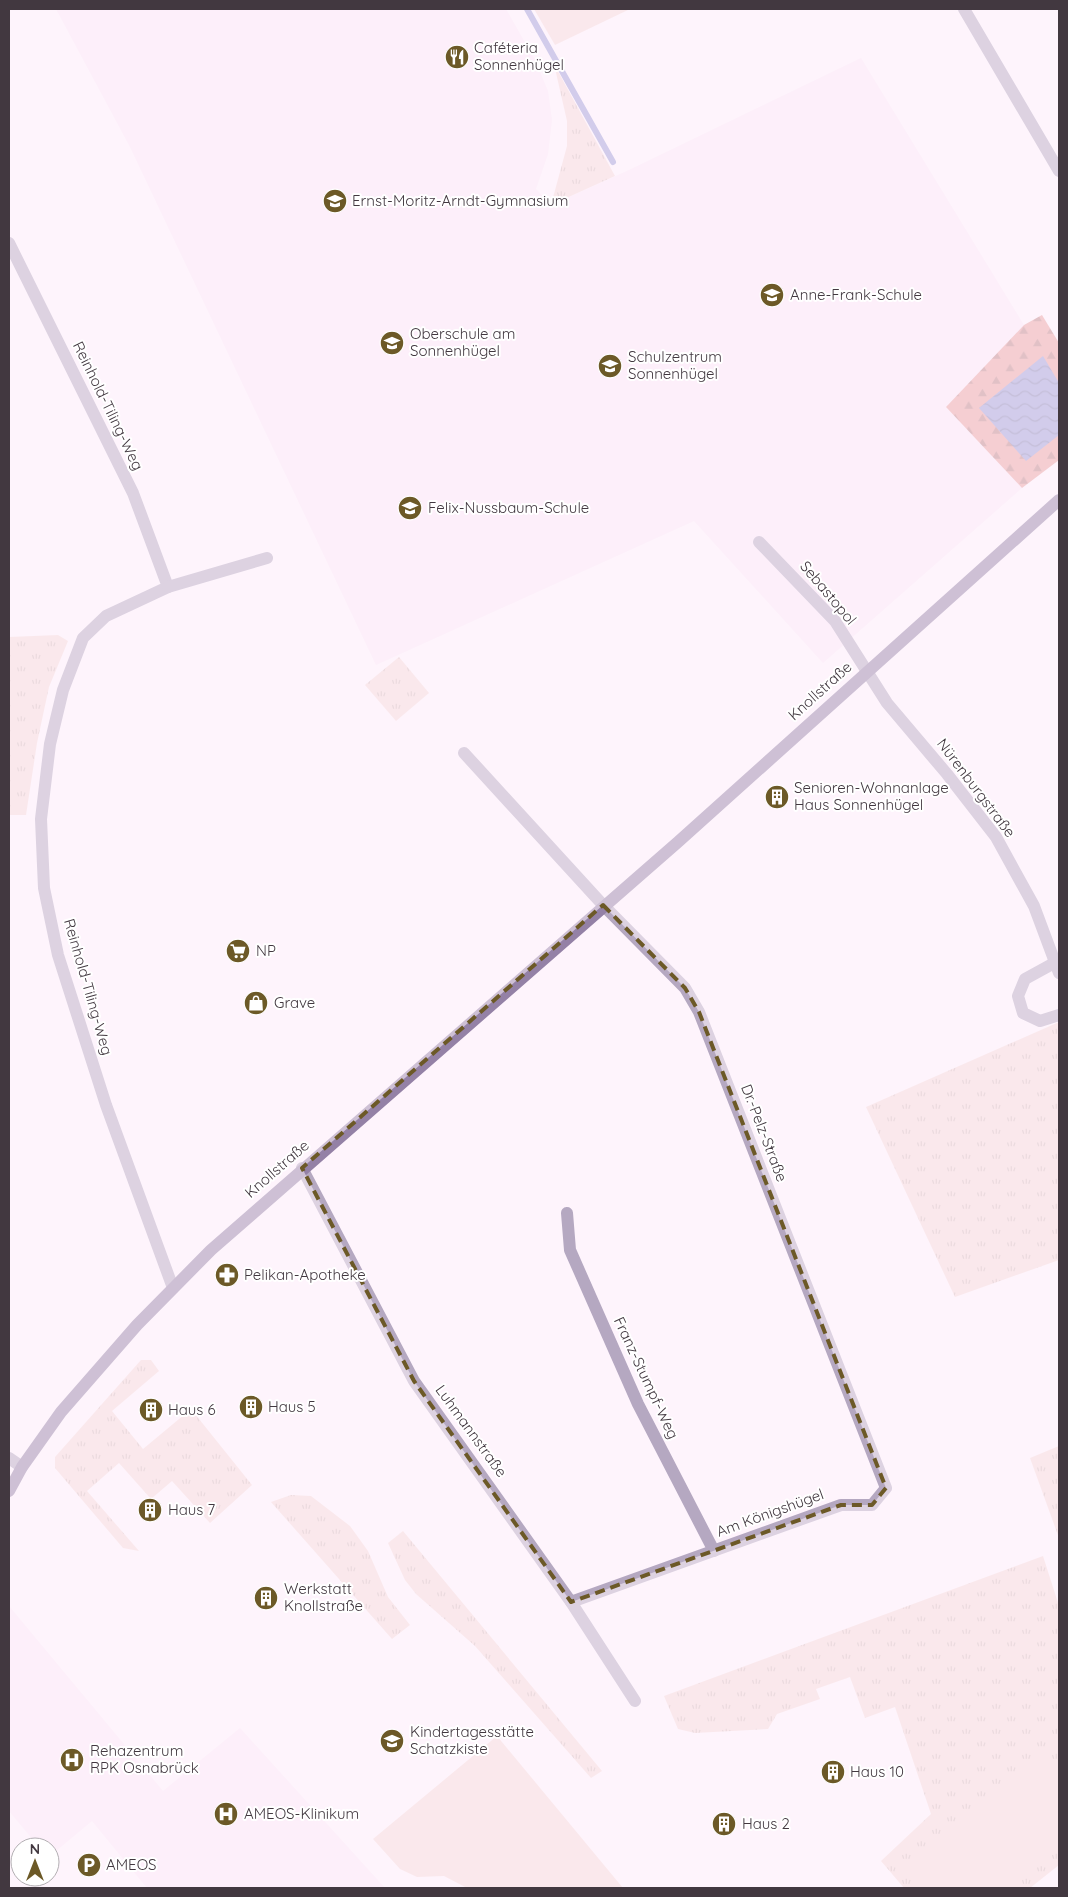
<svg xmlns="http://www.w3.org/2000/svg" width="1068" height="1897" font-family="Quicksand,sans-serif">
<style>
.built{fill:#fce9f8}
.grass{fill:url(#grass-tufts)}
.forest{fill:url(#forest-firs)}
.garden{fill:#f7dada}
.water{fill:url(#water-waves)}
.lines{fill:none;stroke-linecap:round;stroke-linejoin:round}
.stream{stroke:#9d9bd7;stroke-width:6}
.street{stroke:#b5a8c1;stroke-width:12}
.secondary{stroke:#9481a6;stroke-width:12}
.marked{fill:none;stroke:#6c5927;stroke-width:4;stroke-dasharray:10 6;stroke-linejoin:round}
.labels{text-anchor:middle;stroke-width:4;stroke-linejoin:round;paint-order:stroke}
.poi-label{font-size:15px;fill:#423840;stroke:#fff;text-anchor:start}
.street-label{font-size:15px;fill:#423840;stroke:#fff}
</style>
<defs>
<pattern id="grass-tufts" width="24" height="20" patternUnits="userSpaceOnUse" patternTransform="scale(1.25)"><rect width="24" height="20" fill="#f7dada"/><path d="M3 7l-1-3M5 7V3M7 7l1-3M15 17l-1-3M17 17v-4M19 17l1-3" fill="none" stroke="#d5bcbc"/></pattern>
<pattern id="forest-firs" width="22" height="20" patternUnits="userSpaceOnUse" patternTransform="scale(1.25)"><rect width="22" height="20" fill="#eaa0a1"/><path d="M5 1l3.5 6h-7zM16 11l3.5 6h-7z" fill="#bf8385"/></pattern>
<pattern id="water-waves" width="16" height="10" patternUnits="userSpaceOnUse" patternTransform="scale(1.25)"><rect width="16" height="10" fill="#9d9bd7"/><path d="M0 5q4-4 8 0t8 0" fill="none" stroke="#827fb0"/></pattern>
</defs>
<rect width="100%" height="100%" fill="#fef4fc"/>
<g class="built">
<polygon points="56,9 506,9 535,60 548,91 552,120 548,154 536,189 551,205 629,170 861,58 1024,325 946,407 1022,488 823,663 694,521 376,665 130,147"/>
<polygon points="9,1606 163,1791 240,1728 385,1888 147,1888 92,1821 50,1856 50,1847 39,1847 9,1811"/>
</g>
<g class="grass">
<polygon points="554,64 615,176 551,205 567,146 567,121"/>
<polygon points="58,635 68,641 49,687 37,743 26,815 9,815 9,637"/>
<polygon points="399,657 429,693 396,721 365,685"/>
<polygon points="1059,1022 1059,1260 955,1297 866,1107"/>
<polygon points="141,1360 151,1360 159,1371 112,1411 143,1449 191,1409 252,1485 210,1523 172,1481 151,1499 119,1463 87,1491 139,1551 123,1548 55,1468 55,1457"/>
<polygon points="1059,1446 1059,1538 1030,1458"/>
<polygon points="291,1495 311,1496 350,1526 368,1551 388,1597 410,1625 392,1639 271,1502"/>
<polygon points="403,1531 602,1771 591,1778 475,1646 416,1594 405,1580 388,1543"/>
<polygon points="1043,1556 1059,1606 1059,1865 1030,1888 904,1888 881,1861 931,1814 895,1707 865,1718 850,1677 816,1689 820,1699 777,1714 768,1729 695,1733 678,1729 664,1696"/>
</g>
<polygon class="forest" points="1042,315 1059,343 1059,460 1022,488 946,407 1024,325"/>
<g class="garden">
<polygon points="534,9 630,9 555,45"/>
<polygon points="497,1736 623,1888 467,1888 444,1876 417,1877 400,1869 373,1839"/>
<polygon points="1039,1756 1059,1781 1059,1845 1007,1888 923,1888 905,1867"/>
</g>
<polygon class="water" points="1043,356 1059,383 1059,435 1026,461 979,408"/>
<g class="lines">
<polyline class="stream" points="527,9 613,162"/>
<g class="street">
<polyline points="964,9 1059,171"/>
<polyline points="9,243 133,493 168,587 106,616 83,638 63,690 50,744 41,819 44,888 58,955 106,1105 173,1288"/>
<polyline points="759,542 835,621 887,703 947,774 996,837 1034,906 1059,973"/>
<polyline points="168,587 267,558"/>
<polyline points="464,753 603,905 685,988 699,1012 886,1488 872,1505 841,1505 571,1602"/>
<polyline points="1056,962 1025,979 1018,996 1023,1013 1040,1021 1059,1015"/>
<polyline points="302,1168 414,1381 571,1602 635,1701"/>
<polyline points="567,1213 570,1250 638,1404 714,1551"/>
<polyline points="9,1458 22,1467"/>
</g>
<polyline class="secondary" points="9,1491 22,1467 61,1412 137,1325 211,1250 678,842 1059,500"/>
</g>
<path d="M0 0H1068V1897H0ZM603,905L685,988L699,1012L886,1488L872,1505H841L571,1602L414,1381L302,1168Z" fill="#fef4fc" fill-opacity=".55" fill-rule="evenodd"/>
<path class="marked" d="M603,905L685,988L699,1012L886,1488L872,1505H841L571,1602L414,1381L302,1168Z"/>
<defs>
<g id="restaurant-disc" transform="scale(1.25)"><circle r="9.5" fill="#6c5927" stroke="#fff"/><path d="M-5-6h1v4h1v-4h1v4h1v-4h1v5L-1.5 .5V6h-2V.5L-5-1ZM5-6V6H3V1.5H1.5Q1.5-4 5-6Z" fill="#fff"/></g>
<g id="school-disc" transform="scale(1.25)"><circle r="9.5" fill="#6c5927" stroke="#fff"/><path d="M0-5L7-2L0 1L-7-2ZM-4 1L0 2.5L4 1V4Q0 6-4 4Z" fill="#fff"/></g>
<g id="building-disc" transform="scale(1.25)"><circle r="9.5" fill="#6c5927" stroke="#fff"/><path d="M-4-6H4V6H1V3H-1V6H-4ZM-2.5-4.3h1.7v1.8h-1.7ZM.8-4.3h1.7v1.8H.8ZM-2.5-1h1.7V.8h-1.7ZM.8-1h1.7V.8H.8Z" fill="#fff"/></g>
<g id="supermarket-disc" transform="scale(1.25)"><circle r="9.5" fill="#6c5927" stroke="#fff"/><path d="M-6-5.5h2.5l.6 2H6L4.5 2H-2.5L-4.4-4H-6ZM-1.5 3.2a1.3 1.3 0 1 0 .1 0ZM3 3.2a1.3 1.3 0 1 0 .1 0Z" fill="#fff"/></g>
<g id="shop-disc" transform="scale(1.25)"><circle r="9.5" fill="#6c5927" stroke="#fff"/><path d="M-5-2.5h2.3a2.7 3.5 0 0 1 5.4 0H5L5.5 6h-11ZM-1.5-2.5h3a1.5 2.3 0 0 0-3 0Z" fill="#fff"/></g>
<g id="pharmacy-disc" transform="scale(1.25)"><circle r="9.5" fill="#6c5927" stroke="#fff"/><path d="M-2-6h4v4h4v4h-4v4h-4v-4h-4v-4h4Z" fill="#fff"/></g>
<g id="hospital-disc" transform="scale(1.25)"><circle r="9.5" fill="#6c5927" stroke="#fff"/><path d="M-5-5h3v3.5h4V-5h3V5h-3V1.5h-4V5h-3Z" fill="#fff"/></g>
<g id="parking-disc" transform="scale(1.25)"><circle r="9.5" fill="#6c5927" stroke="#fff"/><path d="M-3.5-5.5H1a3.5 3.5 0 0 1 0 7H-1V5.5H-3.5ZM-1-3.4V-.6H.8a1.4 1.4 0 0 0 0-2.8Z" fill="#fff"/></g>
</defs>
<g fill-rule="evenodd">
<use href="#restaurant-disc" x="457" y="57"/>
<use href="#school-disc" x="335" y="201"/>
<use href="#school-disc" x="772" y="295"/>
<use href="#school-disc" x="392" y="343"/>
<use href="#school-disc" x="610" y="366"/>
<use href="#school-disc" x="410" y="508"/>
<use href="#building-disc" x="777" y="797"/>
<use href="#supermarket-disc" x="238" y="951"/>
<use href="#shop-disc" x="256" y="1003"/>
<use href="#pharmacy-disc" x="227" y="1275"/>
<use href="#building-disc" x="251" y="1407"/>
<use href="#building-disc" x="151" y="1410"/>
<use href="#building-disc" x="150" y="1510"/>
<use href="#building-disc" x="266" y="1598"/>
<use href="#school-disc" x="392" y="1741"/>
<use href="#hospital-disc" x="72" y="1760"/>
<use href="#building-disc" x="833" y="1772"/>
<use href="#hospital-disc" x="226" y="1814"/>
<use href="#building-disc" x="724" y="1824"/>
<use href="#parking-disc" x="89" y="1865"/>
</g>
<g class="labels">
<g class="poi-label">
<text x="474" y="53">Caféteria<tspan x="474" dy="17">Sonnenhügel</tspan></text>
<text x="352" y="206">Ernst-Moritz-Arndt-Gymnasium</text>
<text x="790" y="300">Anne-Frank-Schule</text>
<text x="410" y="339">Oberschule am<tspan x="410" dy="17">Sonnenhügel</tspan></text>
<text x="628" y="362">Schulzentrum<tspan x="628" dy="17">Sonnenhügel</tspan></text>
<text x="428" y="513">Felix-Nussbaum-Schule</text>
<text x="794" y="793">Senioren-Wohnanlage<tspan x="794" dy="17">Haus Sonnenhügel</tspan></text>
<text x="256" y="956">NP</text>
<text x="274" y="1008">Grave</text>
<text x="244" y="1280">Pelikan-Apotheke</text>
<text x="268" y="1412">Haus 5</text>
<text x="168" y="1415">Haus 6</text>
<text x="168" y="1515">Haus 7</text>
<text x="284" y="1594">Werkstatt<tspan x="284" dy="17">Knollstraße</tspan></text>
<text x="410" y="1737">Kindertagesstätte<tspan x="410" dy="17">Schatzkiste</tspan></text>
<text x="90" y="1756">Rehazentrum<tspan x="90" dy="17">RPK Osnabrück</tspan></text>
<text x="850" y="1777">Haus 10</text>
<text x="244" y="1819">AMEOS-Klinikum</text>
<text x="742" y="1829">Haus 2</text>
<text x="106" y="1870">AMEOS</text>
</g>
<g class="street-label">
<text transform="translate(108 406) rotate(64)" y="5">Reinhold-Tiling-Weg</text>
<text transform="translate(828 593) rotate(50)" y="5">Sebastopol</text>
<text transform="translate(820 691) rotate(-42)" y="5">Knollstraße</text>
<text transform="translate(976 788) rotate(53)" y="5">Nürenburgstraße</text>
<text transform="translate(88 987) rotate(74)" y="5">Reinhold-Tiling-Weg</text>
<text transform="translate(764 1133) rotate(69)" y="5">Dr.-Pelz-Straße</text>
<text transform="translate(277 1169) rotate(-41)" y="5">Knollstraße</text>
<text transform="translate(646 1378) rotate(65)" y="5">Franz-Stumpf-Weg</text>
<text transform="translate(471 1431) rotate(54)" y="5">Luhmannstraße</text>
<text transform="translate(770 1513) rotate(-20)" y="5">Am Königshügel</text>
</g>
</g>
<rect width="1068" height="1897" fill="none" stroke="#423840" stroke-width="20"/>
<g transform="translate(35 1862)"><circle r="24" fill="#ffffff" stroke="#b3afb3"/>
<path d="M0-4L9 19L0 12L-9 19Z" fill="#6c5927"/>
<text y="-8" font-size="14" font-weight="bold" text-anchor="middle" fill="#423840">N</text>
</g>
</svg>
